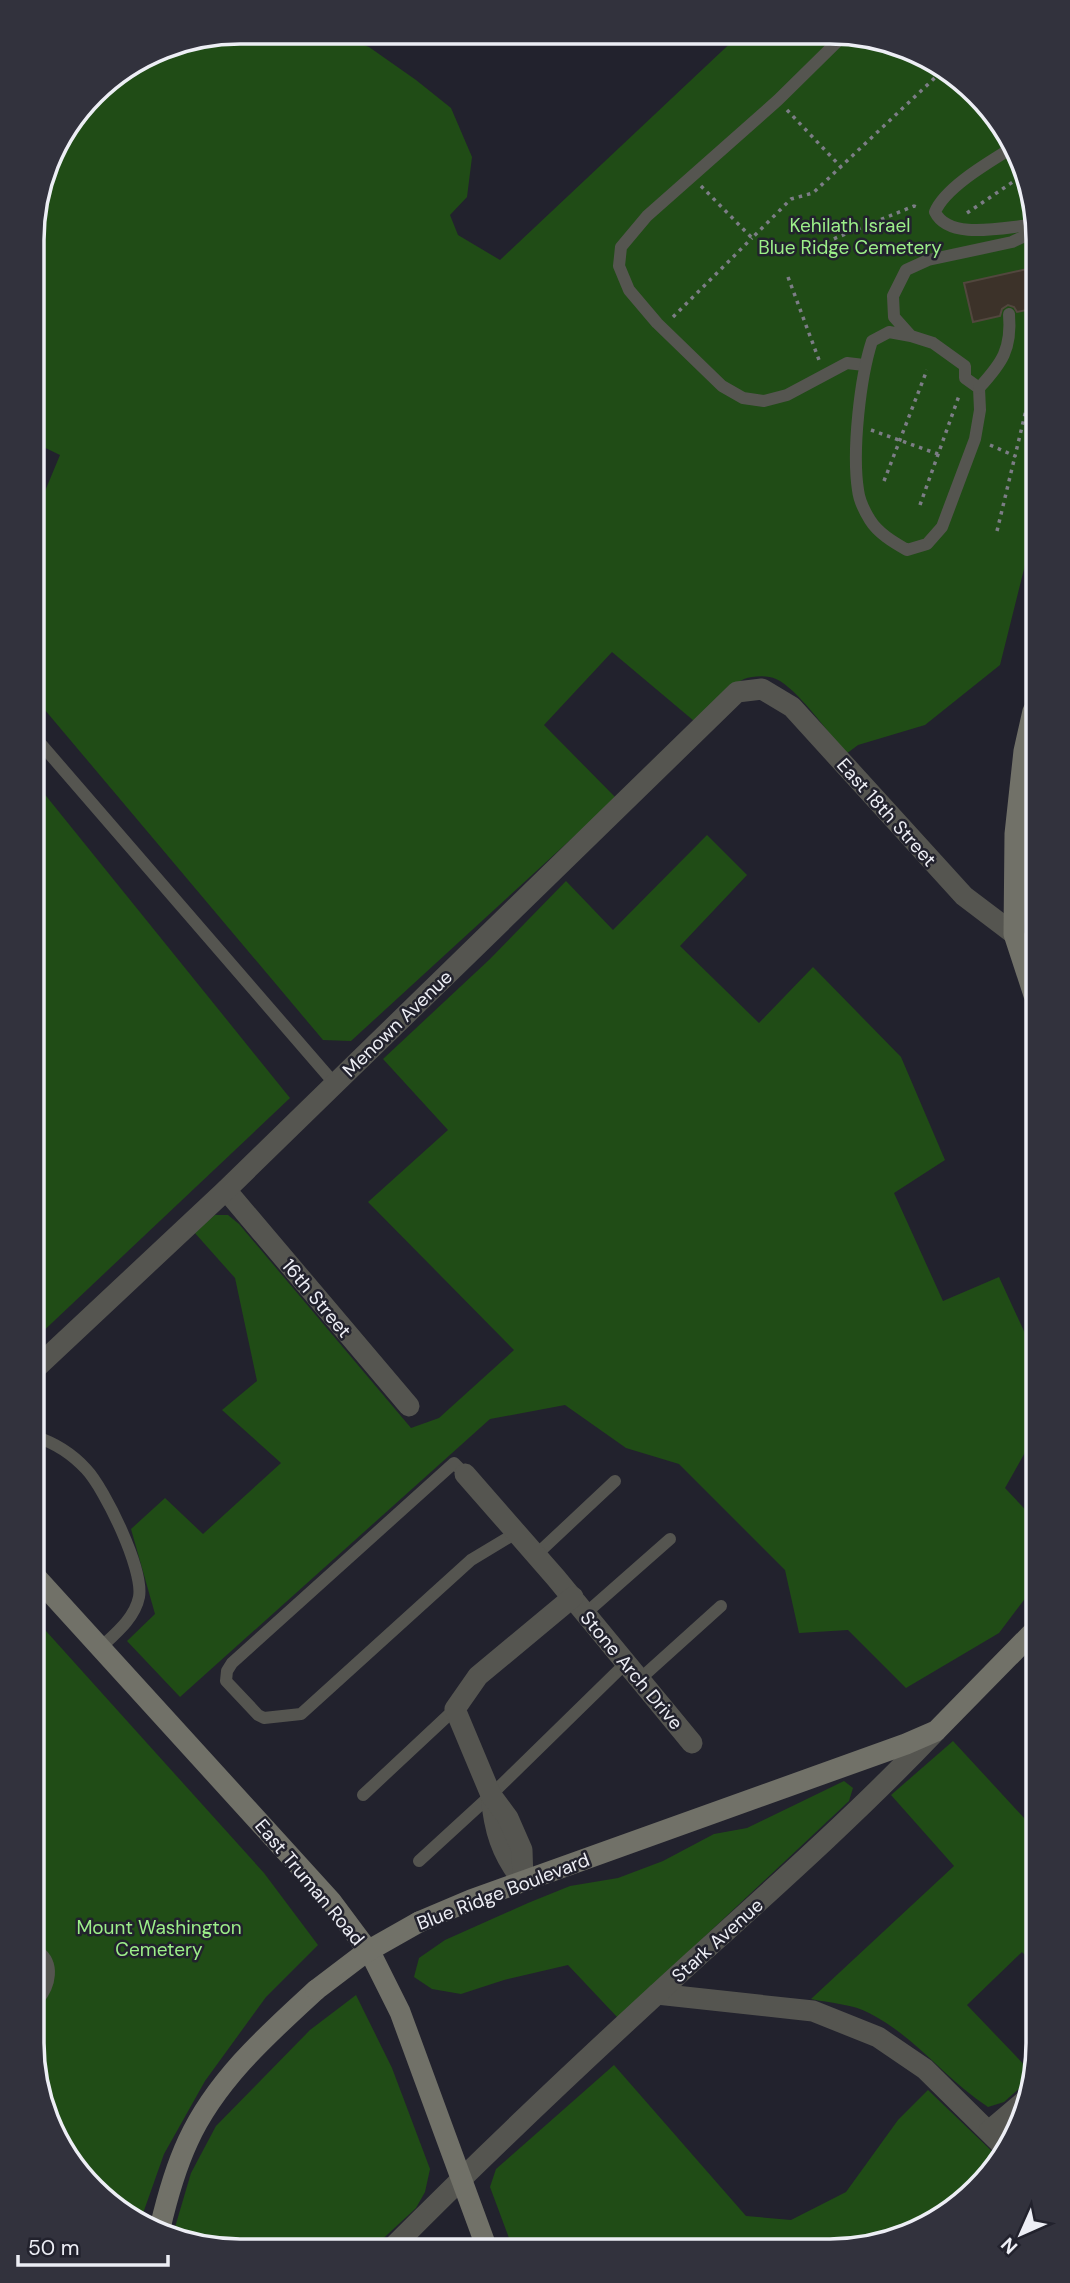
<svg xmlns="http://www.w3.org/2000/svg" width="1070" height="2283" font-family="'DM Sans',sans-serif">
<style>
.green{fill:#204c16}
.building{fill:#3c3229;stroke:#52473e;stroke-width:2}
.lines{fill:none;stroke-linecap:round;stroke-linejoin:round}
.path{stroke:#7c7d86;stroke-width:3.5;stroke-dasharray:3.5 5;stroke-linecap:butt}
.service{stroke:#555550;stroke-width:12}
.minor{stroke:#555550;stroke-width:21}
.secondary{stroke:#717168;stroke-width:21}
.secondary-bridge{stroke:#717168;stroke-width:21}
.labels{text-anchor:middle;stroke-width:5;stroke-linejoin:round;paint-order:stroke}
.park-label{font-size:19px;fill:#9cef89;stroke:#22222d}
.street-label{font-size:19px;fill:#edeef5;stroke:#22222d}
.rim{fill:none;stroke:#edeef5;stroke-width:3.5}
</style>
<rect width="100%" height="100%" fill="#22222d"/>
<g class="green">
<path d="M240,32H326L369,47L416,80L451,108L472,157L467,197L450,215L458,235L500,260L739,35H870L968,84L1010,136L1031,186L1033,533L1000,665L925,725L858,745L846,754C830,735 797,688 776,679C767,675 753,676 744,679C726,687 709,708 694,721L612,652L544,725L616,798L351,1041L323,1040L34,697L33,520L60,455L33,442L32,226L53,148L102,84L161,47Z"/>
<polygon points="34,781 290,1098 36,1338"/>
<polygon points="707,835 747,875 680,946 759,1023 813,967 901,1057 945,1160 894,1193 943,1301 999,1277 1035,1355 1036,1433 1005,1488 1036,1521 1036,1584 999,1633 906,1688 848,1630 799,1633 785,1570 679,1464 626,1448 565,1405 490,1419 180,1697 127,1641 155,1614 131,1529 165,1498 203,1534 281,1463 222,1410 257,1381 235,1278 194,1232 215,1215 228,1215 239,1224 411,1428 439,1418 514,1350 368,1202 448,1130 383,1059 490,959 566,881 613,930"/>
<polygon points="37,1621 264,1873 318,1945 266,1997 205,2081 164,2154 141,2219 102,2199 66,2158 39,2097"/>
<path d="M953,1741L1037,1832L1038,1968L1022,1952L967,2005L1034,2075L1004,2102L988,2107C945,2079 915,2036 869,2013C853,2004 829,2003 811,1999L954,1866L891,1795Z"/>
<polygon points="844,1781 853,1788 849,1801 618,2018 568,1965 504,1980 461,1994 432,1989 414,1977 419,1958 445,1940 528,1903 570,1886 618,1878 663,1861 714,1834 747,1828"/>
<polygon points="356,1995 392,2068 430,2169 425,2192 416,2208 374,2247 200,2248 173,2234 191,2173 216,2126 310,2030"/>
<polygon points="614,2065 746,2216 791,2220 846,2192 898,2120 928,2090 1000,2159 987,2180 945,2217 884,2244 512,2246 490,2187 496,2169"/>
</g>
<polygon class="building" points="1032,268 1032,309 1017,312 1014,307 1008,305 1002,309 1000,316 973,322 964,283"/>
<g class="lines">
<g class="path">
<polyline points="962,81 1000,137"/>
<polyline points="787,110 841,167"/>
<polyline points="701,186 752,238 791,199 813,193 942,71"/>
<polyline points="967,213 1026,173"/>
<polyline points="826,242 914,206 919,208"/>
<polyline points="788,277 819,360"/>
<polyline points="673,317 752,238"/>
<polyline points="871,430 938,454"/>
<polyline points="990,445 1015,456 1026,410"/>
<polyline points="884,481 927,370"/>
<polyline points="920,505 960,393"/>
<polyline points="997,531 1015,456"/>
</g>
<g class="service">
<polyline points="844,35 778,100 647,216 621,247 619,266 629,290 657,323 722,386 743,398 764,401 787,395 847,363 864,365"/>
<path d="M1015,146C991,161 945,187 935,212C949,241 1004,227 1031,225"/>
<path d="M911,336L889,332L872,341C860,378 852,451 858,490C859,499 865,512 870,520C878,533 893,542 907,550L927,544L942,527L975,439L980,410L979,388L965,378V366L933,343L911,336L894,317L893,296L906,270L928,260L1012,242L1031,233"/>
<path d="M979,388C1002,363 1012,349 1009,314"/>
<polyline points="34,736 335,1084"/>
<path d="M36,1437C55,1443 73,1455 86,1469C105,1489 144,1570 139,1597C135,1618 115,1634 100,1648"/>
<polyline points="465,1474 454,1463 232,1663 227,1671 226,1681 258,1715 264,1718 301,1714 471,1560 516,1533"/>
<polyline points="536,1555 615,1481"/>
<polyline points="586,1613 670,1539"/>
<polyline points="640,1679 721,1606"/>
<polyline points="363,1795 455,1709"/>
<polyline points="419,1861 491,1795 626,1663"/>
<path d="M38,1951C55,1964 50,1985 38,2000"/>
</g>
<g class="minor">
<polyline points="226,1190 409,1406"/>
<polyline points="36,1368 226,1190 737,692 762,689 792,707 964,896 1014,934"/>
<polyline points="465,1474 556,1578 692,1743"/>
<path d="M491,1795C494,1829 501,1854 523,1881"/>
<polyline points="523,1881 522,1850 508,1818 491,1795 455,1709 478,1676 573,1597"/>
<polyline points="657,1994 813,2011 878,2037 925,2069 1006,2149"/>
<polyline points="989,2131 1028,2098"/>
<path d="M393,2247C490,2149 591,2054 693,1961C776,1886 859,1812 936,1731"/>
</g>
<g class="secondary">
<polyline points="1033,711 1024,751 1015,834 1014,934 1034,995"/>
<polyline points="37,1578 331,1901 372,1956 400,2012 486,2246"/>
<polyline points="419,1922 471,1900 906,1744 936,1731 1036,1629"/>
<path d="M160,2228C167,2198 175,2169 188,2141C216,2080 268,2034 316,1990"/>
</g>
<polyline class="secondary-bridge" points="316,1990 366,1952 419,1922"/>
</g>
<g class="labels">
<g class="park-label">
<text x="850" y="232">Kehilath Israel<tspan x="850" dy="22">Blue Ridge Cemetery</tspan></text>
<text x="159" y="1934">Mount Washington<tspan x="159" dy="22">Cemetery</tspan></text>
</g>
<g class="street-label">
<text transform="translate(887 812) rotate(48)" y="7">East 18th Street</text>
<text transform="translate(397 1023) rotate(-44)" y="7">Menown Avenue</text>
<text transform="translate(317 1298) rotate(50)" y="7">16th Street</text>
<text transform="translate(632 1670) rotate(50)" y="7">Stone Arch Drive</text>
<text transform="translate(310 1882) rotate(50)" y="7">East Truman Road</text>
<text transform="translate(503 1891) rotate(-21)" y="7">Blue Ridge Boulevard</text>
<text transform="translate(717 1940) rotate(-42)" y="7">Stark Avenue</text>
</g>
</g>
<path d="M0 0H1070V2283H0ZM240 44H830A196 196 0 0 1 1026 240V2043A196 196 0 0 1 830 2239H240A196 196 0 0 1 44 2043V240A196 196 0 0 1 240 44Z" fill="#32323d" fill-rule="evenodd"/>
<path class="rim" d="M240 44H830A196 196 0 0 1 1026 240V2043A196 196 0 0 1 830 2239H240A196 196 0 0 1 44 2043V240A196 196 0 0 1 240 44Z"/>
<g transform="translate(1021 2234) rotate(225)" stroke="#22222d" stroke-width="5" paint-order="stroke">
<path d="M0-5L12 26L0 18L-12 26Z" fill="#edeef5"/>
<text y="-10" font-size="19" font-weight="bold" text-anchor="middle" fill="#edeef5">N</text>
</g>
<path d="M18 2255v10h150v-10" fill="none" stroke="#edeef5" stroke-width="3.5"/>
<text x="28" y="2255" font-size="21" fill="#edeef5" stroke="#22222d" stroke-width="5" paint-order="stroke">50 m</text>
</svg>
